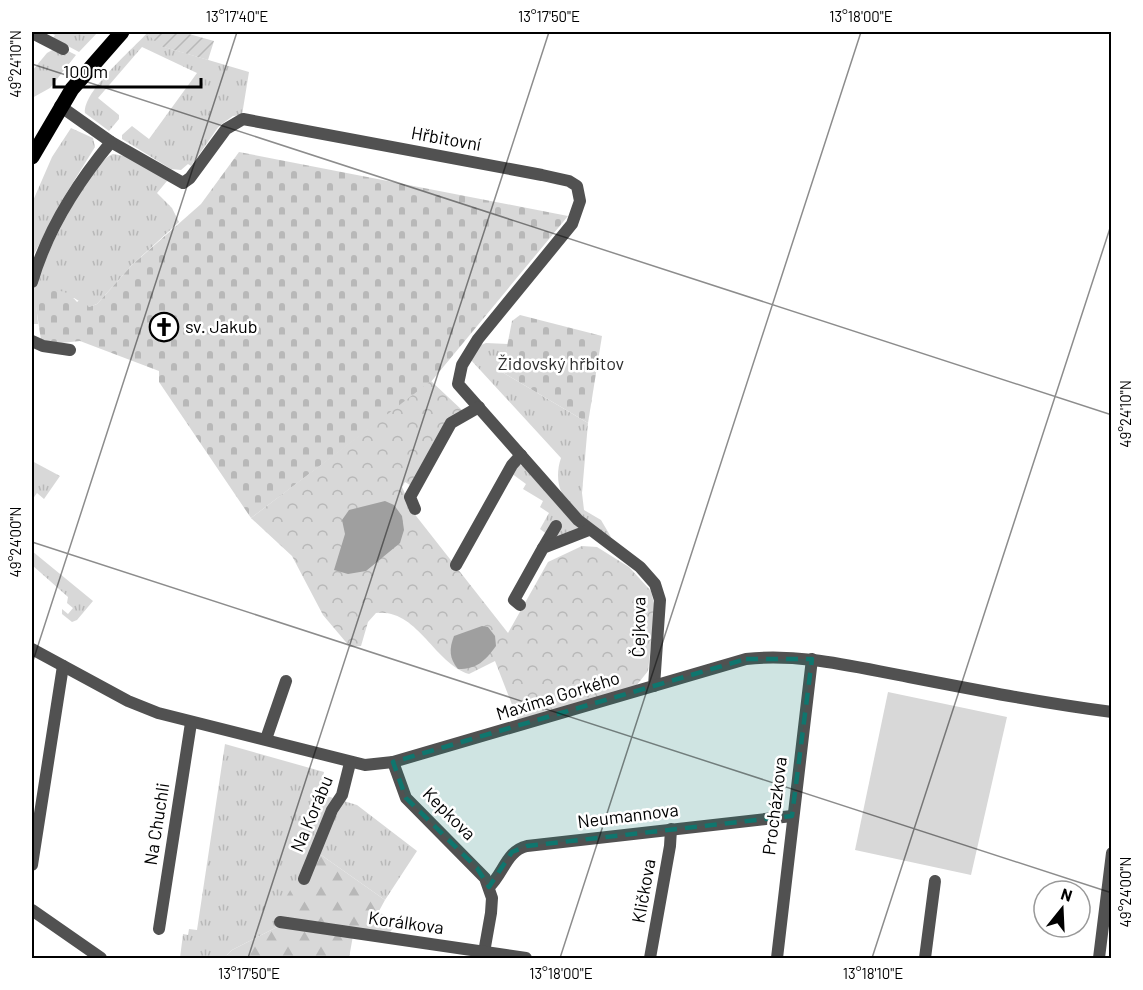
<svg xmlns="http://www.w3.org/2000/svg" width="1143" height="990" font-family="Barlow,sans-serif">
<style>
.grass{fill:url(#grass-tufts)}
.forest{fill:url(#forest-firs)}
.cemetery{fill:url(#cemetery-stones)}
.park{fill:url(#park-crowns)}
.garden{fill:url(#garden-furrows)}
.pitch{fill:#d8d8d8}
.water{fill:#9f9f9f}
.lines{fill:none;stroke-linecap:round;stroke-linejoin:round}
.minor{stroke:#515151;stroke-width:12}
.major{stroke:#000;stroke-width:15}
.marked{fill:#0f766e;fill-opacity:0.2;stroke:#0f766e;stroke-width:4.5;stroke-dasharray:12 8;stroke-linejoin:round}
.ticks{fill:none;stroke:#000;stroke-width:1.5;stroke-opacity:0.45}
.labels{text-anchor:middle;stroke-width:5;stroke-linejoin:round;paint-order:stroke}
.street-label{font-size:18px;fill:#000;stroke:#fff}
.poi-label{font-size:18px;fill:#000;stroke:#fff;text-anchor:start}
.park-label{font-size:18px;fill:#2f2f2f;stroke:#fff}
.neatline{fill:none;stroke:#000;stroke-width:2}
.ticks-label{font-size:15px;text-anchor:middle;fill:#000}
</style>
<defs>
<pattern id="grass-tufts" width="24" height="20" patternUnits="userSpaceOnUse" patternTransform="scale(1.5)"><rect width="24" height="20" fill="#d8d8d8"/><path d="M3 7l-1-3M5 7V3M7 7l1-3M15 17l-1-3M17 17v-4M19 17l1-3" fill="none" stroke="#b8b8b8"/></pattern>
<pattern id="forest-firs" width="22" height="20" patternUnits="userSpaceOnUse" patternTransform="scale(1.5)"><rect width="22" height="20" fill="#d8d8d8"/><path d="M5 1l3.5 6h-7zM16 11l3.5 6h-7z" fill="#b8b8b8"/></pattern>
<pattern id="cemetery-stones" width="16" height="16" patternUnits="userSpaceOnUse" patternTransform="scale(1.5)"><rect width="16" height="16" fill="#d8d8d8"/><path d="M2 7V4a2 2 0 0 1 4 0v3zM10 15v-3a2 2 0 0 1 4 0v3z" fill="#b8b8b8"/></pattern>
<pattern id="park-crowns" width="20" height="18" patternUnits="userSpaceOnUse" patternTransform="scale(1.5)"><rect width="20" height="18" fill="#d8d8d8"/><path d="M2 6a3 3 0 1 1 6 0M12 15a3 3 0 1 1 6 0" fill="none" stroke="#b8b8b8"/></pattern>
<pattern id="garden-furrows" width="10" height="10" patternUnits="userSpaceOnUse" patternTransform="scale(1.5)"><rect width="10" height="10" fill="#d8d8d8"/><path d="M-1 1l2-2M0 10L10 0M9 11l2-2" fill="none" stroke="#b8b8b8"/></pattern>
</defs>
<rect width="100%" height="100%" fill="#fff"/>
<g class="grass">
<polygon points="48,32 98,32 79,52 53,38 55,35"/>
<path d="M147,33L161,46L249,72L242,115L233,116L219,126L191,166L188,164L181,170L171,169L122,139V135L132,126L149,139L197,73L142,47L98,98L119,115V119L109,131L85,113C83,91 132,50 147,33Z"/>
<polygon points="54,49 66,50 76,55 50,88 32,98 32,71 47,53"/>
<polygon points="71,128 93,138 95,147 64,197 32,258 32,203 52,157"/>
<path d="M113,154L131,157L167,181L157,193L172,208L179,222L132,265L97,304L89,307L74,298L36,301L38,324H32C32,315 30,304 32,296C38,269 89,162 113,154Z"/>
<path d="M486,343L508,344L502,372L588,423L582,493L584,510L601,520L611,537C599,533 565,503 561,491C557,482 557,469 561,458L470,359L481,345Z"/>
<polygon points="32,461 60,476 44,499 37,493 32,500"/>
<polygon points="520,465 523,466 579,528 556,541 540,529 549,513 540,507 543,501 523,489 526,484 511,473"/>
<polygon points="32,551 93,601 77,620 72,622 62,614 62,609 68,614 73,608 67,603 68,597 32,565"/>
<polygon points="225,744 324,772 320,794 357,805 417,851 385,900 314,850 279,926 232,950 224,958 180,958 183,934 188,935 189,929 197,930"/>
</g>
<polygon class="forest" points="314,850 385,900 379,911 395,925 389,934 354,930 349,958 224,958 232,950 279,926 282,904"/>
<g class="cemetery">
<path d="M239,152L568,216L430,383L251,518L159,382V371L80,341L61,343L41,340L35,300C49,287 65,287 77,302L81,299L89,307L97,304L132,265L201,204Z"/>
<polygon points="520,315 602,336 588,423 502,372 512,321"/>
</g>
<path class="park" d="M431,381L463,411L410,485L405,482L402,487L413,512L508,633L548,562L582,546L597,547L629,567L651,591L655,608L648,671L636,686L518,720L495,661L469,674C433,662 417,608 376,613L368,622L361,646L350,647L323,615L292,556L251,518Z"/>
<polygon class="garden" points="149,32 190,32 189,34 214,41 208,60 160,46 147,33"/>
<polygon class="pitch" points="888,692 1007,717 971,875 855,850"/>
<g class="water">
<polygon points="385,501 394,505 402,516 404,530 400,543 366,571 348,574 334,570 345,534 342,520 349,510"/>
<path d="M482,626L488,627L495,636L496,646C485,661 477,669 458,669C449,658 449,649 454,636Z"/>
</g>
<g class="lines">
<g class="minor">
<polyline points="32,33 63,49"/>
<polyline points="60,106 111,142 183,183 190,178 226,129 243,119 542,175 569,181 577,186 580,201 572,224 478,339 462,365 458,384 578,520 640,567 655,584 660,600 654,686"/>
<path d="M32,282C47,231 77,183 111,142"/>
<polyline points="32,341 43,346 70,350"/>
<polyline points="415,509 410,497 451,423 479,407"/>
<polyline points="543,548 556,526"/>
<polyline points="456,565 512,465 521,455"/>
<polyline points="520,605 514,600 543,548 589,530"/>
<path d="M32,649L128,701L158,713L365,765L393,762L746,659C801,653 854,667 909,677C976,690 1043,703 1112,712"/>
<polyline points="266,739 286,681"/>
<polyline points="393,762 406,798 485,878 492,898 491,913 483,958"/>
<polyline points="32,865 63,666"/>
<polyline points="304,879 332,810 342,795 350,763"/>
<path d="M489,887C504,873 506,851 527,846L792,816"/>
<polyline points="32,910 101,958"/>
<polyline points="280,922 526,958"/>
<polyline points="159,929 191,723"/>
<polyline points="650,958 670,846 671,829"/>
<polyline points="777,958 812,659"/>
<polyline points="925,958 935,881"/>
<polyline points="1099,958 1112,853"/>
</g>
<polyline class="major" points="32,157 72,89 122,32"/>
</g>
<path class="marked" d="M746,659H812L792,816L527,846L512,852L489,887L477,868L406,798L393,762Z"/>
<path class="ticks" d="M32,64L1112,415M32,542L1112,893M32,664L237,32M248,958L549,32M560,958L861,32M872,958L1112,222"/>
<defs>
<g id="church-ring" transform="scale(1.5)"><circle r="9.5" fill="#fff" stroke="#000" stroke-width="1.5"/><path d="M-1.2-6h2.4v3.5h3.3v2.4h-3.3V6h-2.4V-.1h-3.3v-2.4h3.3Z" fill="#000"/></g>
</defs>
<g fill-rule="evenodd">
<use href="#church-ring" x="164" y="327"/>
</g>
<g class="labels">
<g class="street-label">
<text transform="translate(446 139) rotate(10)" y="6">Hřbitovní</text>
<text transform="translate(639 627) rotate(-89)" y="6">Čejkova</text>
<text transform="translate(558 696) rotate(-17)" y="6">Maxima Gorkého</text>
<text transform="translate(775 806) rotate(-83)" y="6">Procházkova</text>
<text transform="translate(312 814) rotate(-67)" y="6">Na Korábu</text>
<text transform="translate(449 814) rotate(45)" y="6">Kepkova</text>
<text transform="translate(628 816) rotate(-7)" y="6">Neumannova</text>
<text transform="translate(157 824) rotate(-81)" y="6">Na Chuchli</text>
<text transform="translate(644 891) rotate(-80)" y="6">Kličkova</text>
<text transform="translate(406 923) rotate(8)" y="6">Korálkova</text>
</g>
<g class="poi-label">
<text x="185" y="333">sv. Jakub</text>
</g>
<g class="park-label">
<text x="561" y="370">Židovský hřbitov</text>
</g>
</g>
<rect width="1143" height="990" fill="none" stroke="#ffffff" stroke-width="66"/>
<g transform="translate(1062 909) rotate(18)"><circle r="28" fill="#ffffff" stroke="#999999" stroke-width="1.5"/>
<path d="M0-4.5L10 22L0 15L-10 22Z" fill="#000000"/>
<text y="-9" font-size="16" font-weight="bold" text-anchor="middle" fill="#000000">N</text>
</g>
<path d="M54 78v9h147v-9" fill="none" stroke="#000000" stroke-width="3"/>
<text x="63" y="78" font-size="18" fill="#000000" stroke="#ffffff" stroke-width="4.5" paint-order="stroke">100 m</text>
<rect x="33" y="33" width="1077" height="924" class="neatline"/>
<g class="ticks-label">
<text x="237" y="22">13°17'40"E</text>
<text x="549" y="22">13°17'50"E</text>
<text x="861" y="22">13°18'00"E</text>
<text transform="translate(16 64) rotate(-90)" y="5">49°24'10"N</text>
<text transform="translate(1126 414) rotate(-90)" y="5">49°24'10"N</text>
<text transform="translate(16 542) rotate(-90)" y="5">49°24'00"N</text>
<text transform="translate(1126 892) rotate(-90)" y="5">49°24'00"N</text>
<text x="249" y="979">13°17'50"E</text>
<text x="561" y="979">13°18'00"E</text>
<text x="873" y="979">13°18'10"E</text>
</g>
</svg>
